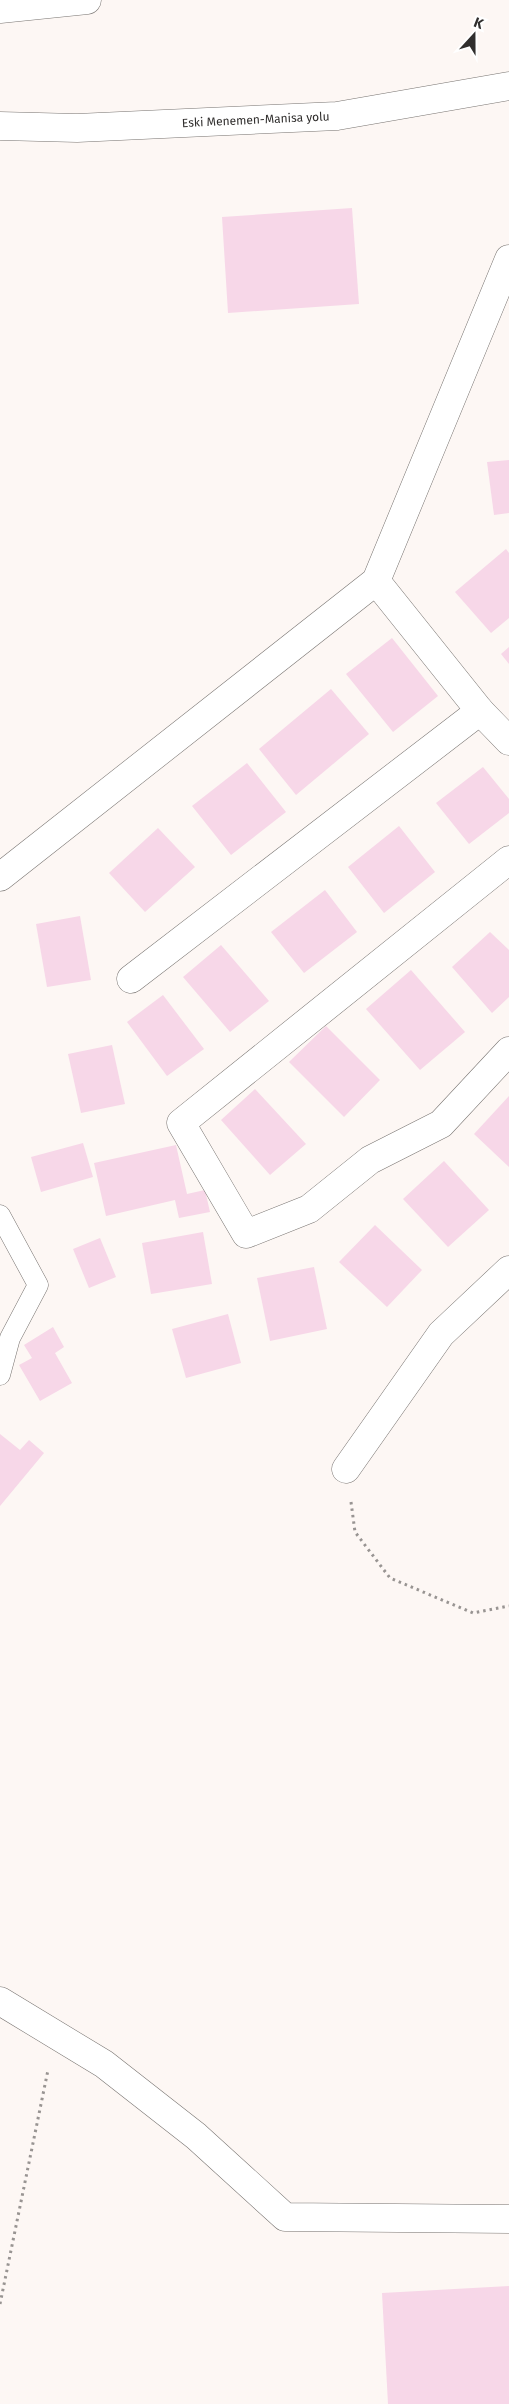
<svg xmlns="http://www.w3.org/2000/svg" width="509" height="2404" font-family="'Fira Sans',sans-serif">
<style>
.building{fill:#f7d7e8}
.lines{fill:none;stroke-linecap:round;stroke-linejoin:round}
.service-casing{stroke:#787471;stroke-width:21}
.minor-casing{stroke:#787471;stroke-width:29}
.tertiary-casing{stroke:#787471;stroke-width:29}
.path{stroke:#989492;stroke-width:3;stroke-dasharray:2.5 4;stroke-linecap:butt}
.service{stroke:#fff;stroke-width:20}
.minor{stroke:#fff;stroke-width:28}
.tertiary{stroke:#fff;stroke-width:28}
.labels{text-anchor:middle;stroke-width:4;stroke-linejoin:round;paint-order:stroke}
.street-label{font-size:12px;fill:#302e2d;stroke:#fff}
</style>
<rect width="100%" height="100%" fill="#fdf7f4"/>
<g class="building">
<polygon points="352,208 359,304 228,313 222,217"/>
<polygon points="509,460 509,513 494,515 487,462"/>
<polygon points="506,549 509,553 509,618 491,633 455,592"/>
<polygon points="392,638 438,696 393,732 346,674"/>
<polygon points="509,647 509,664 501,654"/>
<polygon points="331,689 369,734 296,795 259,749"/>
<polygon points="247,763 286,812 231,855 192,806"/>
<polygon points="483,767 509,799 509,813 469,844 436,803"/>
<polygon points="399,826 435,872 384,913 348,867"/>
<polygon points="158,828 195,867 145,912 109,873"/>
<polygon points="325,890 357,932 304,973 271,932"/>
<polygon points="80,916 91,980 47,987 36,924"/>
<polygon points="490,932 509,950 509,997 492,1013 452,967"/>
<polygon points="221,945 269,1001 230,1032 183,977"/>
<polygon points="411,970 465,1032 420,1070 366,1009"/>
<polygon points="163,995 204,1049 167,1076 127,1022"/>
<polygon points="326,1026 380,1080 344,1117 289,1062"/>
<polygon points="112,1045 125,1104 81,1113 68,1054"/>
<polygon points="255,1089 306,1144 270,1175 221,1120"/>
<polygon points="509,1096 509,1167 474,1134"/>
<polygon points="83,1143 93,1177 41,1192 31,1157"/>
<polygon points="176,1145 187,1194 205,1190 210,1212 179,1218 175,1200 106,1216 94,1163"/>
<polygon points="444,1161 489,1210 448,1247 403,1199"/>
<polygon points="375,1225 422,1270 387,1307 339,1262"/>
<polygon points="203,1232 212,1284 151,1294 142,1243"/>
<polygon points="100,1238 116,1277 89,1288 73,1249"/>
<polygon points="314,1267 327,1329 270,1341 257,1278"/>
<polygon points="228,1314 241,1363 186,1378 172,1329"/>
<polygon points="53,1327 64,1347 55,1353 72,1383 40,1401 19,1365 32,1358 24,1345"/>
<polygon points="0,1434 20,1450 29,1440 44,1453 0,1506"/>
<polygon points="509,2286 509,2404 388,2404 382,2293"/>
</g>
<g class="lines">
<g class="service-casing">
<polyline id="service" points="0,1215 38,1285 10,1338 0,1375"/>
</g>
<g class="minor-casing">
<g id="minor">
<polyline points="0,9 87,0"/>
<polyline points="376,581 480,711 509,741"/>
<polyline points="509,860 181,1123 246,1234 309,1209 370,1160 441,1124 509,1051"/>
<polyline points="0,877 376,581 509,259"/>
<polyline points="131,979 480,711"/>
<polyline points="346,1469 441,1334 509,1270"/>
</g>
</g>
<g class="tertiary-casing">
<g id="tertiary">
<path id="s1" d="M0,126L77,128L337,116L509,86"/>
<polyline points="0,2001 104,2064 196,2136 285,2217 509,2219"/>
</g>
</g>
<g class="path">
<polyline points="351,1502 355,1532 390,1578 473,1613 509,1606"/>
<polyline points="0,2304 48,2070"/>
</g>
<use href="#service" class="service"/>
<use href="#minor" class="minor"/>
<use href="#tertiary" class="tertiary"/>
</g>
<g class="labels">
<g class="street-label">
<text dy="4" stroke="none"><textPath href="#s1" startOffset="256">Eski Menemen-Manisa yolu</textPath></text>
</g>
</g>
<g transform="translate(474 35) rotate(21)" stroke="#ffffff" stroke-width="4" paint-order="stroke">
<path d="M0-4L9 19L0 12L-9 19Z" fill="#302e2d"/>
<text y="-8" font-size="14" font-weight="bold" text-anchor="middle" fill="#302e2d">K</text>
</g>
</svg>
